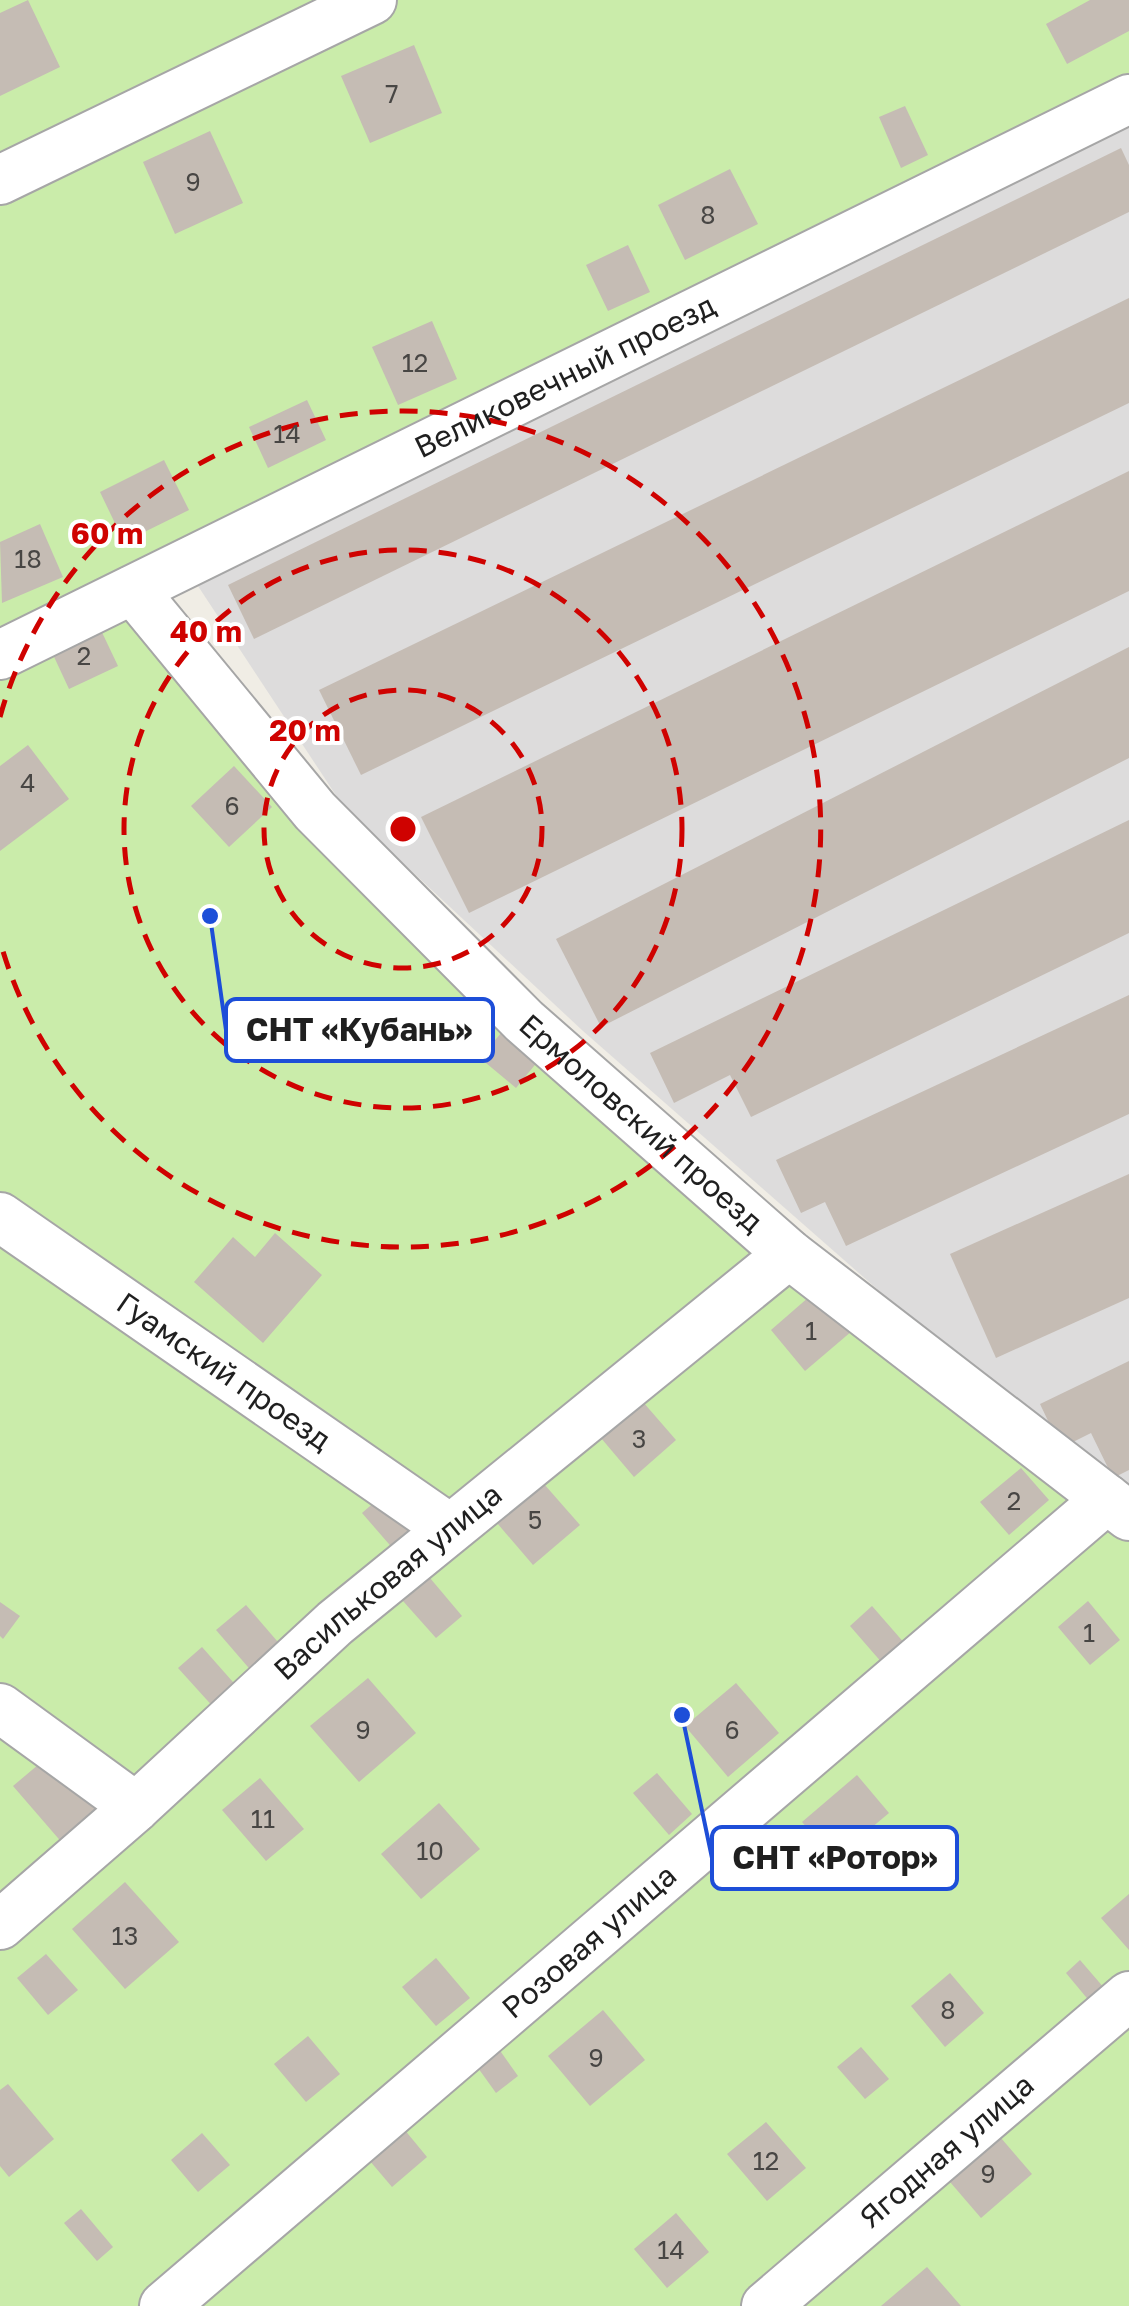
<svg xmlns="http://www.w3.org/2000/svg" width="1129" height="2306" font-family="'Golos Text',sans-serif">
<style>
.residential{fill:#dddcdc}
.grass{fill:#caecaa}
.building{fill:#c5bcb4}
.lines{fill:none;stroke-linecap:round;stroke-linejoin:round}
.street-casing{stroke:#a6a6a6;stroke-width:52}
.street{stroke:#fff;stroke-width:48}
.ring{fill:none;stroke:#cf0200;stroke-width:5;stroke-dasharray:18 12}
.labels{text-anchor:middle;stroke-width:8;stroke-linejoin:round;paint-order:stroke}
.number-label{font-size:25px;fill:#484644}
.street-label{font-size:30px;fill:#1f1f1f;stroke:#fff}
.centre{fill:#cf0200;stroke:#fff;stroke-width:5}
.ring-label{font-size:30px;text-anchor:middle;font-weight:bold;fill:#cf0200;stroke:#fff;stroke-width:8;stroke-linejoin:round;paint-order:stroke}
.leader{fill:none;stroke:#1d4ed8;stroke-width:4}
.callout-dot{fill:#1d4ed8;stroke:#fff;stroke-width:4}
.callout{fill:#fff;stroke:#1d4ed8;stroke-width:4}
.callout-label{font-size:32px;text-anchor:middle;font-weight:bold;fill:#1f1f1f}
</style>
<rect width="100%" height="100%" fill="#f0ede5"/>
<polygon class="residential" points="1129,118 1129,1500 1064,1453 583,1031 345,809 194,580"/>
<polygon class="grass" points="0,0 1129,0 1129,99 133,590 524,1021 1129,1516 1129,2306 0,2306"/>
<g class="building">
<polygon points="28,0 60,67 0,96 0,13"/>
<polygon points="1090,0 1129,0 1129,31 1067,64 1046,24"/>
<polygon points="414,45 442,113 370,143 341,76"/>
<polygon points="905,106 928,155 901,168 879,117"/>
<polygon points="210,131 243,203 175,234 143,162"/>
<polygon points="1121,148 1129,165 1129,212 254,639 228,585"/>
<polygon points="730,169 758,224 685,260 658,205"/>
<polygon points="628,245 650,292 608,311 586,265"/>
<polygon points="1129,298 1129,403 361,775 319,690"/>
<polygon points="432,321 457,379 398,405 372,347"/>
<polygon points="307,400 326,440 268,468 249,427"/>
<polygon points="164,460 189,510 124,542 100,492"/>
<polygon points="1129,471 1129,591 469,913 421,817"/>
<polygon points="40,524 63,577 2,603 0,542"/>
<polygon points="98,624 118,666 69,689 49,646"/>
<polygon points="1129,647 1129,758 601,1027 556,939"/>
<polygon points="28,745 69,799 0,851 0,766"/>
<polygon points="234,766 272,807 229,847 191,806"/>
<polygon points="1129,820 1129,933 751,1117 730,1075 674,1103 650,1053"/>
<polygon points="1129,995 1129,1114 846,1246 825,1202 801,1213 776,1160"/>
<polygon points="507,1026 543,1055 516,1088 480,1058"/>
<polygon points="1129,1174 1129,1298 996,1358 950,1254"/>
<polygon points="275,1233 322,1275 263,1343 194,1282 233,1237 255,1257"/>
<polygon points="817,1290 852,1331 805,1371 771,1330"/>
<polygon points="1129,1361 1129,1470 1113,1478 1091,1433 1061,1448 1040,1404"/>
<polygon points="643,1402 676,1440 634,1477 601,1438"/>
<polygon points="1021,1468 1049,1500 1009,1535 980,1502"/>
<polygon points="537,1476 580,1525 533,1565 491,1516"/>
<polygon points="391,1488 424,1526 395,1551 362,1513"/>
<polygon points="430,1578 462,1616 436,1638 403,1601"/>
<polygon points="1088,1601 1120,1640 1090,1665 1058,1627"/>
<polygon points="0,1602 20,1616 3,1639 0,1636"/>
<polygon points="246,1605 284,1649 254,1674 216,1630"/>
<polygon points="872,1606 906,1645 883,1664 850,1626"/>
<polygon points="202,1647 240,1690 216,1710 178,1668"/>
<polygon points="368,1678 416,1733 359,1782 310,1726"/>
<polygon points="736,1683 779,1733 728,1777 685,1726"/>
<polygon points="51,1754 102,1812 64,1845 13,1786"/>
<polygon points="657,1773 692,1814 669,1835 633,1793"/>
<polygon points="857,1775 889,1813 834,1859 802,1822"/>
<polygon points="260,1778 304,1829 266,1861 222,1810"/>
<polygon points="439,1803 480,1849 421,1899 381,1854"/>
<polygon points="125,1882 179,1942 125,1989 72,1929"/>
<polygon points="1129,1894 1129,1950 1101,1918"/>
<polygon points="46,1954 78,1990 48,2015 17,1978"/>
<polygon points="436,1958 470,1998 436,2026 402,1987"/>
<polygon points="1080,1960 1111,1996 1096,2009 1066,1973"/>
<polygon points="950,1973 984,2013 945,2047 911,2006"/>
<polygon points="603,2010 645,2060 590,2106 548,2056"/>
<polygon points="308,2036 340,2074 306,2102 274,2064"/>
<polygon points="496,2045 518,2076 496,2093 473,2061"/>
<polygon points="861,2047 889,2079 865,2099 837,2067"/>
<polygon points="8,2084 54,2139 9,2177 0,2166 0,2090"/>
<polygon points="766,2122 806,2168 767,2201 727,2154"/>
<polygon points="399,2123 427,2157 392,2187 364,2154"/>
<polygon points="995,2131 1032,2174 981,2218 944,2175"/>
<polygon points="202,2133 230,2165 198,2192 171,2160"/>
<polygon points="81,2209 113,2247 97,2261 64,2223"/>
<polygon points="676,2213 709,2252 667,2288 634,2249"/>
<polygon points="927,2267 961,2306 881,2306"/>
</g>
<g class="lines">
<g class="street-casing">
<g id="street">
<polyline points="0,180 372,0"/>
<path id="s1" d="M133,590L315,811L524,1021L789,1254L1129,1516"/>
<path id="s2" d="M0,655L1129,99"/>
<path id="s3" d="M0,1217L449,1528"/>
<polyline points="0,1708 136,1807"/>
<path id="s4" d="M0,1925L136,1807L335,1623L789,1254"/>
<path id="s5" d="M164,2306L1107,1499"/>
<path id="s6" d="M766,2306L1129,1996"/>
</g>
</g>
<use href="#street" class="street"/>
</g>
<g class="ring">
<circle cx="403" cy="829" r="139"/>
<circle cx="403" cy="829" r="279"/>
<path d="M0 717A418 418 0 1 1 0 941"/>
</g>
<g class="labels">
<g class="number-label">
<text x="392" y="103">7</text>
<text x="193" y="191">9</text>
<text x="708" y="224">8</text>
<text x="415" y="372">12</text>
<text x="287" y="443">14</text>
<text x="28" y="568">18</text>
<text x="84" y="665">2</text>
<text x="28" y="792">4</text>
<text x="232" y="815">6</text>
<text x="811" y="1340">1</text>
<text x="639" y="1448">3</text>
<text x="1014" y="1510">2</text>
<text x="535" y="1529">5</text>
<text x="1089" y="1642">1</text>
<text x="363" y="1739">9</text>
<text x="732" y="1739">6</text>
<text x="263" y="1828">11</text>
<text x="430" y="1860">10</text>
<text x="125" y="1945">13</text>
<text x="948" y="2019">8</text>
<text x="596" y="2067">9</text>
<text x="766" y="2170">12</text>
<text x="988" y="2183">9</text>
<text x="671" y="2259">14</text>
</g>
<g class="street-label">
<text dy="10" stroke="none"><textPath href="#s2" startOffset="630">Великовечный проезд</textPath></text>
<text dy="10" stroke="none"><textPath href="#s1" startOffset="738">Ермоловский проезд</textPath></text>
<text dy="10" stroke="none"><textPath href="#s3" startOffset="272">Гуамский проезд</textPath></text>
<text dy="10" stroke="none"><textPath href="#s4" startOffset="518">Васильковая улица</textPath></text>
<text dy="10" stroke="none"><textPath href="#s5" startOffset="560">Розовая улица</textPath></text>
<text dy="10" stroke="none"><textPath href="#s6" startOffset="238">Ягодная улица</textPath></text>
</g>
</g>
<circle cx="403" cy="829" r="15" class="centre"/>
<g class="ring-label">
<text x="107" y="544">60 m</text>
<text x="206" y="642">40 m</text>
<text x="305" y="741">20 m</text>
</g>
<path class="leader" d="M210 916L226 1030M682 1715L712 1858"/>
<g class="callout-dot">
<circle cx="210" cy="916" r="10"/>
<circle cx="682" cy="1715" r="10"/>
</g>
<g class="callout">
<rect x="226" y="999" width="267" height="62" rx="10"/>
<rect x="712" y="1827" width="245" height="62" rx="10"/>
</g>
<g class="callout-label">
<text x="359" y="1041">СНТ «Кубань»</text>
<text x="835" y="1869">СНТ «Ротор»</text>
</g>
</svg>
